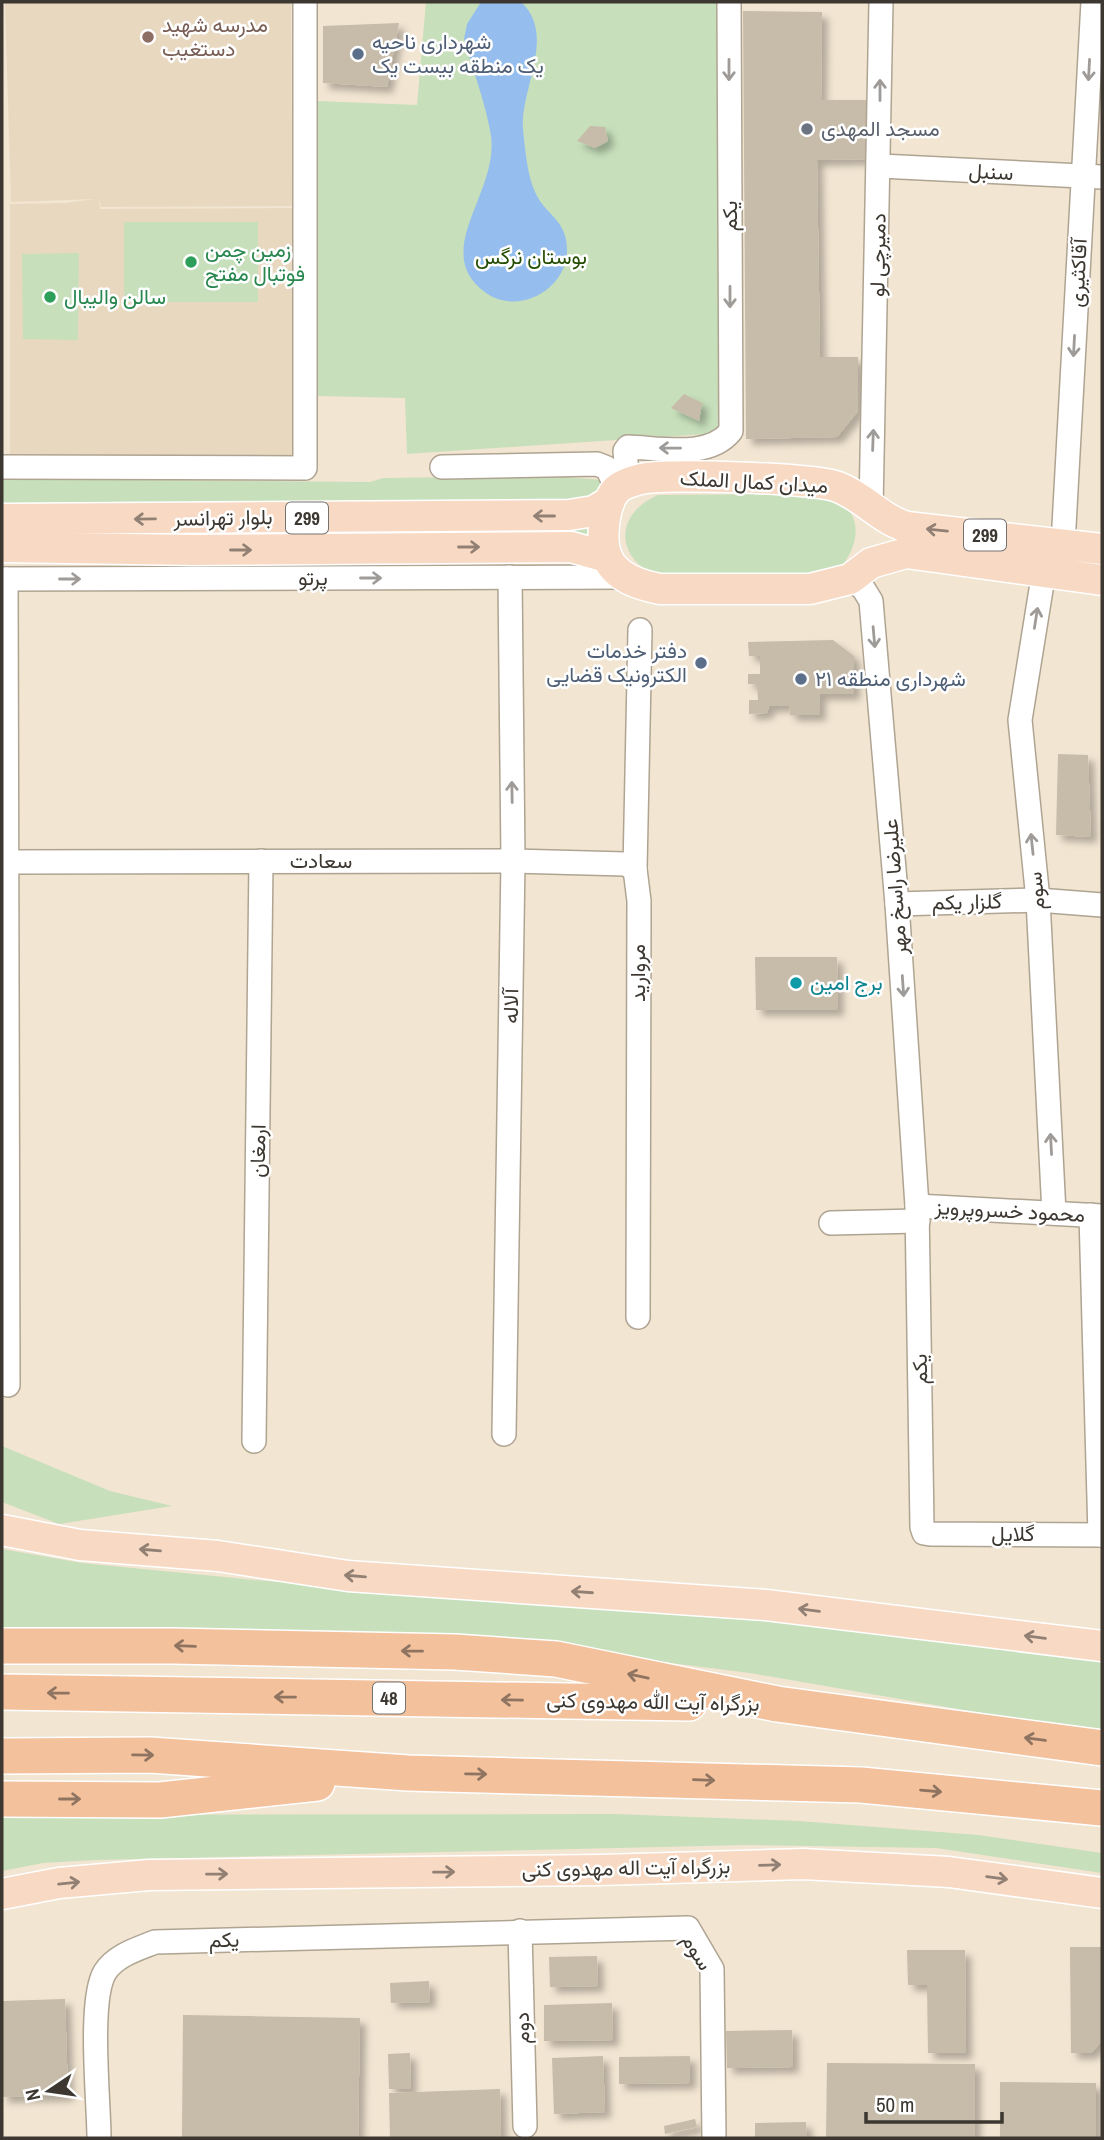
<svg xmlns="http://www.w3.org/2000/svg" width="1104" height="2140" font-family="'Archivo Narrow',Vazirmatn,sans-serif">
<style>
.built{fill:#e8d8bf}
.green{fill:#c7dfbb}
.water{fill:#95beee}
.building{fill:#c7bba9;filter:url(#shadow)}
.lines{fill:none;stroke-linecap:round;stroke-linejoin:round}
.minor-casing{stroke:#afa492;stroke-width:26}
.major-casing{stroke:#fff;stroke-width:33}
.highway-casing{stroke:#fff;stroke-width:38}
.minor{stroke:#fff;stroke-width:23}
.major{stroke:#f8dac4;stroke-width:30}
.highway{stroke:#f4c19d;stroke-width:35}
.oneway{stroke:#9e9b98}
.oneway2{stroke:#918073}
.oneway3{stroke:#8f7561}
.education-dot{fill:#8d6e63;stroke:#fff;stroke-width:2.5}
.service-dot{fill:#5c6f8a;stroke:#fff;stroke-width:2.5}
.worship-dot{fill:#6b7280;stroke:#fff;stroke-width:2.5}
.leisure-dot{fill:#2e9e5b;stroke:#fff;stroke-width:2.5}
.culture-dot{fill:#0f9aa8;stroke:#fff;stroke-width:2.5}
.labels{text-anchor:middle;stroke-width:5;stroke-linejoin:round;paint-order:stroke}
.shield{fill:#fff;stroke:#76736e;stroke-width:2}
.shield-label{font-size:19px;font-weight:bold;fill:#3c3730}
.education-label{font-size:21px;fill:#785e54;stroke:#fff;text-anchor:start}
.service-label{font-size:21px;fill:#4e5e75;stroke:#fff;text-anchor:start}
.worship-label{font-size:21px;fill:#5b616d;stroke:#fff;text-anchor:start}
.street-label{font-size:21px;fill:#3c3730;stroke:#fff}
.leisure-label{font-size:21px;fill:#27864d;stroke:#fff;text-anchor:start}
.park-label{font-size:21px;fill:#234d00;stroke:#fff}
.culture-label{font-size:21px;fill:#0d838f;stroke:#fff;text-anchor:start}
</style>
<defs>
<filter id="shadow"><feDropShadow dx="6" dy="6" stdDeviation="3.5" flood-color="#0004"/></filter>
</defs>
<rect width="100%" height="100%" fill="#f2e5d2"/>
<polygon class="built" points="5,2 291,2 292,206 101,207 99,199 100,209 292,208 294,459 10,457 10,204 65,203 95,199 11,202"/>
<g class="green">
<polygon points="426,2 716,2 724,424 721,433 407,454 405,398 318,396 318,101 417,105"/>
<rect x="124" y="222" width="134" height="80"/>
<polygon points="79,253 78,340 23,339 22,254"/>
<polygon points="550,476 604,480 599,495 576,508 2,506 2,479 370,482 383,478"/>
<path d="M819,494C825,497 835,498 840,502C868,521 854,559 832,575H655C613,555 617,512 658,495Z"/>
<polygon points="584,526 591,527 590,539 2,537 142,527"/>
<polygon points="2,1446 110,1491 172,1506 59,1524 2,1502"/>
<polygon points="2,1549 82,1563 255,1580 803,1622 1102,1660 1102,1729 998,1716 750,1673 520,1644 30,1631 2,1627"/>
<polygon points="615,1814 799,1821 978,1835 1102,1853 1102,1873 936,1848 745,1845 95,1860 43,1863 2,1871 2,1815"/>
</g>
<path class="water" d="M481,2H521C557,35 520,89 523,129C525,148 527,174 535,192C545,215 567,219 567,250C567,289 519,316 486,293C429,252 499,194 491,136C486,104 473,71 464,39L467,24Z"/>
<g class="building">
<polygon points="743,11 822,12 821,100 866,100 868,159 817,160 820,357 858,357 858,411 837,437 746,439"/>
<polygon points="399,23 387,87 323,83 323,26"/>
<polygon points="590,126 605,127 608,141 595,148 577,141"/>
<polygon points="684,394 702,403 699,421 671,408"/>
<polygon points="833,640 854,656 854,694 820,694 820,715 790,715 789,706 769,706 767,713 749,714 749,700 758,700 757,684 748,684 748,674 760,674 760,656 749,656 748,642"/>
<polygon points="1058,754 1088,755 1091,837 1056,835"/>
<polygon points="755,957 837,957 838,1010 756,1010"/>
<polygon points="1070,1947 1102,1947 1102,2041 1091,2053 1071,2053"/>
<polygon points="907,1950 965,1950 966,2053 928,2053 927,1985 908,1985"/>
<polygon points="597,1956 598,1986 550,1987 549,1957"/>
<polygon points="429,1981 430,2002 391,2003 390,1983"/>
<polygon points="65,1999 68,2095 2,2097 2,2001"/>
<polygon points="612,2003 613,2040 544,2041 544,2005"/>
<polygon points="183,2015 360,2018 358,2138 182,2138"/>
<polygon points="792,2030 793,2067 727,2068 726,2031"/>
<polygon points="410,2053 411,2089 389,2089 388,2054"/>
<polygon points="603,2056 605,2112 554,2114 552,2058"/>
<polygon points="690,2056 690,2083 619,2084 619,2057"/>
<polygon points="827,2063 975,2064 975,2138 826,2138"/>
<polygon points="1000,2082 1096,2083 1096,2138 1000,2138"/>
<polygon points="500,2089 501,2138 390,2138 389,2093"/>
<polygon points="695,2119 697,2127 665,2134 664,2126"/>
<polygon points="806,2122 807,2138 755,2138 755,2123"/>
</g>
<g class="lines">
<g class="minor-casing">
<g id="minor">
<polyline points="880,166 1102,177"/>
<polyline points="2,467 305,468 305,2"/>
<polyline points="442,467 597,464 607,468 617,489"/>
<path d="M628,483L625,451L628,447C661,448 709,459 731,431L729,2"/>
<polyline points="871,508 881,2"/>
<polyline points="1063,544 1093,2"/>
<polyline points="1044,571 1020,720 1038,900 1054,1213"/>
<polyline points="2,579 625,577"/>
<polyline points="6,579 8,1385"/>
<polyline points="850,579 863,588 871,601 897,904 917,1206 922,1527 924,1533 930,1534 1102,1535"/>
<polyline points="6,862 513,861 625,864 635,869"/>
<polyline points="897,904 1038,900 1102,905"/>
<polyline points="917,1206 1102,1216"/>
<polyline points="1091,1215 1100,1535"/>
<polyline points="831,1223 918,1221"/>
<polyline points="638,1317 639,901 635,869 640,630"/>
<polyline points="504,1434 513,861 510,577"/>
<polyline points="254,1441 261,861"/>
<polyline points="520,1931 525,2126"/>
<path d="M99,2138C99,2102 88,2000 105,1972C116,1955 138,1949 155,1942L688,1928L712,1969L714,2138"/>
</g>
</g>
<g class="major-casing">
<g id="major">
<polyline points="2,519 569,515 594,511 609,502"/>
<polyline points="2,547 194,550 571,547 607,557"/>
<path d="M1102,549L907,527C880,519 864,497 838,487C816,478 666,473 641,479C633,481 622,484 616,490C604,504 600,540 607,557C616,578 640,585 660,589H810L850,579L871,563L906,553L1102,580"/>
<polyline points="2,1530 80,1545 218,1556 348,1576 766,1605 1102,1646"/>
<polyline points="2,1894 59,1883 149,1875 600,1870 803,1864 949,1872 1102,1893"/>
</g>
</g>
<g class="highway-casing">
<g id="highway">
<polyline points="2,1646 173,1646 455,1652 556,1659 777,1704 1102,1748"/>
<polyline points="2,1692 689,1703"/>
<polyline points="2,1756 150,1755 408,1773 861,1785 1102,1808"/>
<polyline points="2,1799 160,1800 317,1783"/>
</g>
</g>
<use href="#minor" class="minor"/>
<use href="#major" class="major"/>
<use href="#highway" class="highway"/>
</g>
<defs><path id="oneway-shaft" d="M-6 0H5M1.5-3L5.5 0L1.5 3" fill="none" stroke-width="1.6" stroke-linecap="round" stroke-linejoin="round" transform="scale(1.75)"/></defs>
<g class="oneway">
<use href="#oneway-shaft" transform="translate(729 70) rotate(90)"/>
<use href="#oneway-shaft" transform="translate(1089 70) rotate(93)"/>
<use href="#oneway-shaft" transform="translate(880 90) rotate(-90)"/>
<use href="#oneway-shaft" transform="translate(730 297) rotate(90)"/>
<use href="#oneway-shaft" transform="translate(1074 346) rotate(93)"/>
<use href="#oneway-shaft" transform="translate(873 440) rotate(-88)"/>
<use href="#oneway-shaft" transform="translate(670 448) rotate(-179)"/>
<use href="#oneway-shaft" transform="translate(371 578)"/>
<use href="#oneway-shaft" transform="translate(70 579)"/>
<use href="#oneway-shaft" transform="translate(1036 618) rotate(-81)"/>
<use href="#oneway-shaft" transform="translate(874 637) rotate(85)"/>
<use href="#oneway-shaft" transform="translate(512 792) rotate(-91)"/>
<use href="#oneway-shaft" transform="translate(1032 844) rotate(-96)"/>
<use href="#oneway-shaft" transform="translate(903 986) rotate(86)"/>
<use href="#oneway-shaft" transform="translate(1051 1144) rotate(-93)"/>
</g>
<g class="oneway2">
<use href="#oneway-shaft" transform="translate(544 516) rotate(180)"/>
<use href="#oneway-shaft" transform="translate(145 519) rotate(179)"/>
<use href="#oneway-shaft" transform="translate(937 530) rotate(-174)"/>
<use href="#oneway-shaft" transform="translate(469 547)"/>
<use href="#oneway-shaft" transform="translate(241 550)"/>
<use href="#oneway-shaft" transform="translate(150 1550) rotate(-175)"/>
<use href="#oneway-shaft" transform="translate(355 1576) rotate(-175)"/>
<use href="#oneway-shaft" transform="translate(582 1592) rotate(-176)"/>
<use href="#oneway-shaft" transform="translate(809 1610) rotate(-173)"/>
<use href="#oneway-shaft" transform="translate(1035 1637) rotate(-173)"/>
<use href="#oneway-shaft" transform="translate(770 1865) rotate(-2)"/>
<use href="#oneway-shaft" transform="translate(444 1872) rotate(-1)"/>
<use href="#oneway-shaft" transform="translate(217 1874) rotate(-1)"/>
<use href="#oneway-shaft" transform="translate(997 1878) rotate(8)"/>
<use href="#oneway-shaft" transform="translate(69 1883) rotate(-6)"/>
</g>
<g class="oneway3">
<use href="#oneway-shaft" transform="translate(185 1646) rotate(-178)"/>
<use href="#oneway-shaft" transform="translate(412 1651) rotate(-179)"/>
<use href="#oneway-shaft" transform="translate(638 1676) rotate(-168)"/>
<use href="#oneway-shaft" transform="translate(58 1693) rotate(-179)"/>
<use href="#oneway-shaft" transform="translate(285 1697) rotate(-179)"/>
<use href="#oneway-shaft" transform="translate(512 1700) rotate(-179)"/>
<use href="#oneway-shaft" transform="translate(1035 1739) rotate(-172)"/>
<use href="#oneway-shaft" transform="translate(143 1755) rotate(1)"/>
<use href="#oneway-shaft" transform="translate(476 1774) rotate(1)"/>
<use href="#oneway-shaft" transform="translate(704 1780) rotate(2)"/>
<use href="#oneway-shaft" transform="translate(931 1791) rotate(5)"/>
<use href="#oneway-shaft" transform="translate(70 1799)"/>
</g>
<circle class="education-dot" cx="148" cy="37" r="7"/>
<g class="service-dot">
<circle cx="358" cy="54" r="7"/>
<circle cx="701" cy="663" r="7"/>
<circle cx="801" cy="679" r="7"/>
</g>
<circle class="worship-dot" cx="807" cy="129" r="7"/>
<g class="leisure-dot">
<circle cx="191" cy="262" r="7"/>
<circle cx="50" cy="297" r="7"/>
</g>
<circle class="culture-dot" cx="796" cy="983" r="7"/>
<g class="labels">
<g class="shield">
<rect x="286" y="502.5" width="42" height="31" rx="5"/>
<rect x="964" y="519.5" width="42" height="31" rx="5"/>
<rect x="373" y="1682.5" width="32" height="31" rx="5"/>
</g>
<g class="shield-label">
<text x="307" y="525">299</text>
<text x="985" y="542">299</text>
<text x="389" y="1705">48</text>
</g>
<g class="education-label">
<text x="162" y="32">مدرسه شهید<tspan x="162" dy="24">دستغیب</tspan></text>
</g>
<g class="service-label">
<text x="372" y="49">شهرداری ناحیه<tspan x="372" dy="24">یک منطقه بیست یک</tspan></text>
<text x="687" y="658" text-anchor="end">دفتر خدمات<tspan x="687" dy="24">الکترونیک قضایی</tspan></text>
<text x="815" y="686">شهرداری منطقه ۲۱</text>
</g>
<g class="worship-label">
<text x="821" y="136">مسجد المهدی</text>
</g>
<g class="street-label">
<text transform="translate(991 172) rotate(3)" y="7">سنبل</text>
<text transform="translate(730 216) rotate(-90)" y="7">یکم</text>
<text transform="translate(878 255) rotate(-89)" y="7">دمیرچی لو</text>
<text transform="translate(1078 273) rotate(-87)" y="7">آقاکثیری</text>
<text transform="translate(754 482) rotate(3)" y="7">میدان کمال الملک</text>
<text transform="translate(223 518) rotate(-1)" y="7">بلوار تهرانسر</text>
<text x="313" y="585">پرتو</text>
<text x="321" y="868">سعادت</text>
<text transform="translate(895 887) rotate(-94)" y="7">علیرضا راسخ مهر</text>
<text transform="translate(1036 891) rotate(-95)" y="7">سوم</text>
<text transform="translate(967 902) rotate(-1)" y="7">گلزار یکم</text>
<text transform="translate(638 973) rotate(-90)" y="7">مروارید</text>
<text transform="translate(511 1006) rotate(-89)" y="7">آلاله</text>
<text transform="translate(258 1151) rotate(-89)" y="7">ارمغان</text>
<text transform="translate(1010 1211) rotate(3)" y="7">محمود خسروپرویز</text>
<text transform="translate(920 1369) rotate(-91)" y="7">یکم</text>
<text x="1013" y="1541">گلایل</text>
<text transform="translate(653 1702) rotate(1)" y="7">بزرگراه آیت الله مهدوی کنی</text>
<text transform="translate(626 1868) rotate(-1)" y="7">بزرگراه آیت اله مهدوی کنی</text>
<text transform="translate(224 1940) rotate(-2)" y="7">یکم</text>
<text transform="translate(697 1952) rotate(58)" y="7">سوم</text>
<text transform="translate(522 2028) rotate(-91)" y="7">دوم</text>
</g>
<g class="leisure-label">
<text x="205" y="257">زمین چمن<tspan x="205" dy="24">فوتبال مفتح</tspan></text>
<text x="64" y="304">سالن والیبال</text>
</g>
<g class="park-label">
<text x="531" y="264">بوستان نرگس</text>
</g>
<g class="culture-label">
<text x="810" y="990">برج امین</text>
</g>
</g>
<rect width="1104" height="2140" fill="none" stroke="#3c3730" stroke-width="7"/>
<g transform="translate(49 2091) rotate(257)" stroke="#ffffff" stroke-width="5" paint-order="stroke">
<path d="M0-5L12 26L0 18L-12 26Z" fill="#3c3730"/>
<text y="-10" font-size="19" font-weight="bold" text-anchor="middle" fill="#3c3730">N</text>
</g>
<path d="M866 2112v10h136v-10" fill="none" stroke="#3c3730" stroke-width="3.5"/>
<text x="876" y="2112" font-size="21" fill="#3c3730" stroke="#ffffff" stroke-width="5" paint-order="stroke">50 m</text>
</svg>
